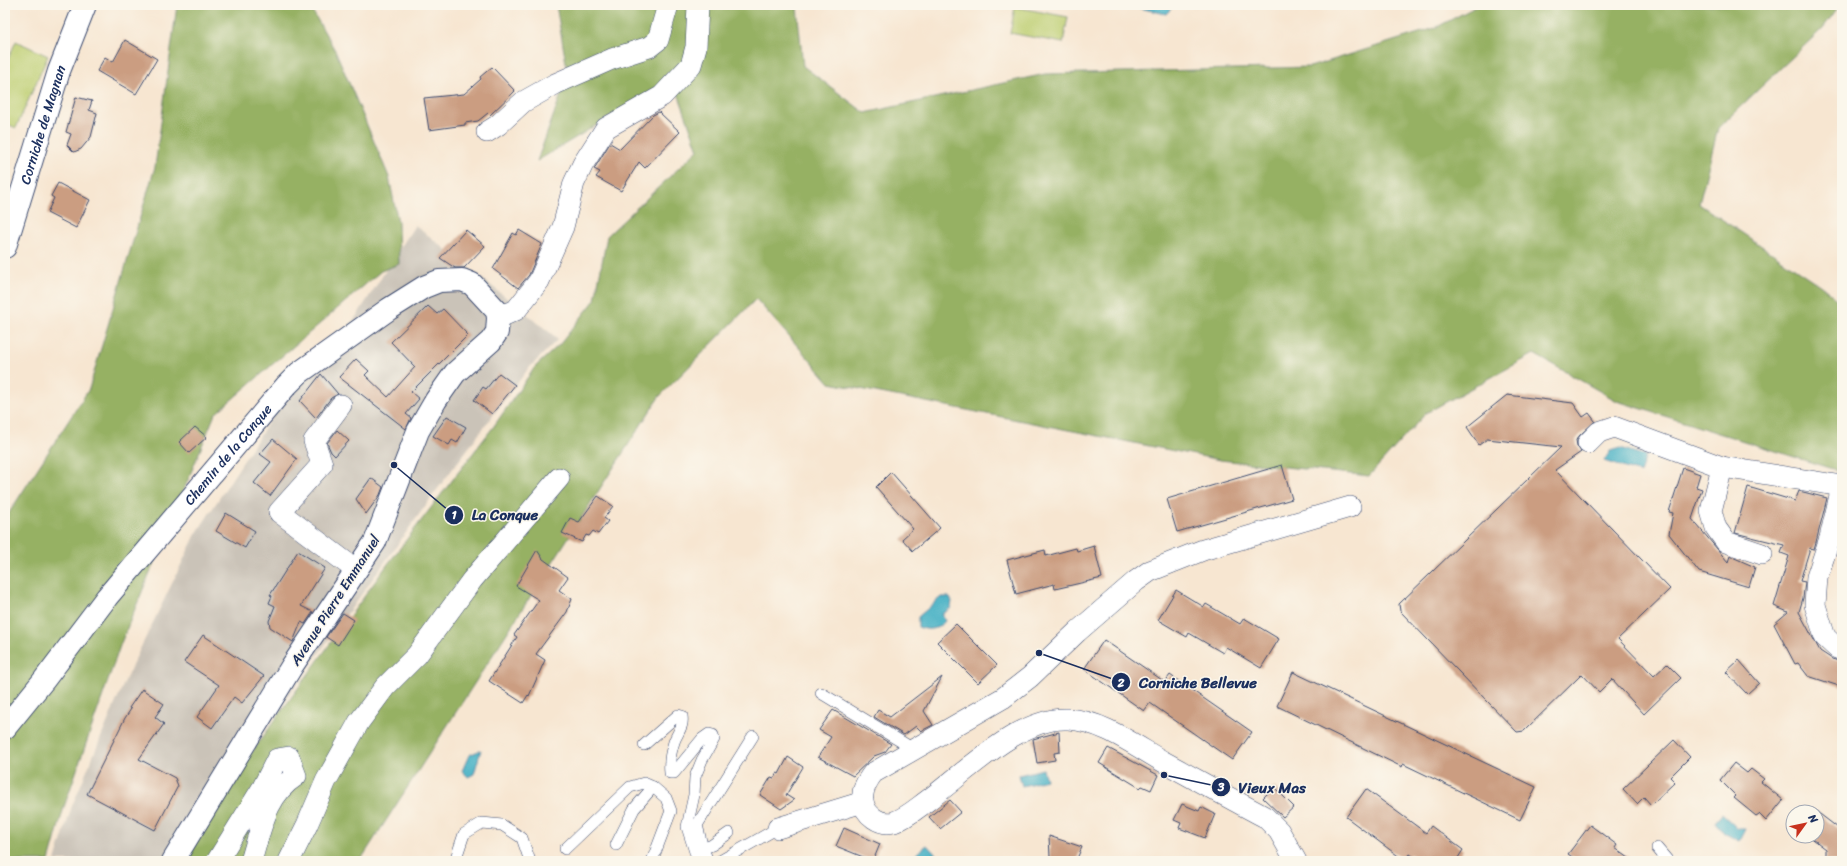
<svg xmlns="http://www.w3.org/2000/svg" width="1847" height="866" font-family="Sriracha,sans-serif">
<style>
.industrial{fill:#cac3b8}
.green{fill:#bdce71;stroke:#6c7e68}
.forest{fill:#96b163;stroke:#587060}
.water{fill:#46b1c5;stroke:#307092}
.building{fill:#cb9d81}
.lines{fill:none;stroke-linecap:round;stroke-linejoin:round}
.lane-casing{stroke:#3c4a6f;stroke-width:12}
.street-casing{stroke:#3c4a6f;stroke-width:22}
.secondary-casing{stroke:#3c4a6f;stroke-width:24}
.lane{stroke:#fff;stroke-width:11}
.street{stroke:#fff;stroke-width:21}
.secondary{stroke:#fff;stroke-width:22}
.labels{text-anchor:middle;stroke-width:3;stroke-linejoin:round;paint-order:stroke}
.street-label{font-size:14px;fill:#1b2f5e;stroke:#fbf7ec}
.leader{fill:none;stroke:#1b2f5e;stroke-width:1.5}
.callout-dot{fill:#1b2f5e;stroke:#fbf7ec;stroke-width:1.5}
.mark-label{font-size:12px;text-anchor:middle;font-weight:bold;fill:#fff}
.callout-label{font-size:15px;text-anchor:middle;font-weight:bold;fill:#1b2f5e;stroke:#fbf7ec;stroke-width:3;stroke-linejoin:round;paint-order:stroke}
</style>
<rect width="100%" height="100%" fill="#fbf7ec"/>
<filter id="ink" filterUnits="userSpaceOnUse"><feTurbulence type="fractalNoise" baseFrequency=".025" numOctaves="2"/><feDisplacementMap in="SourceGraphic" scale="8" xChannelSelector="R" yChannelSelector="G"/><feConvolveMatrix kernelMatrix="1 2 1 2 8 2 1 2 1" color-interpolation-filters="sRGB"/></filter>
<filter id="wash" filterUnits="userSpaceOnUse"><feTurbulence type="fractalNoise" baseFrequency=".012" numOctaves="4" result="noise"/><feDisplacementMap in="SourceGraphic" scale="16" xChannelSelector="R" yChannelSelector="G"/><feGaussianBlur stdDeviation="0.9" result="paint"/><feColorMatrix in="noise" values="0 0 0 0 0 0 0 0 0 0 0 0 0 0 0 0 0 1.4 0 .05"/><feComposite in="paint" operator="in"/></filter>
<g filter="url(#wash)">
<rect width="100%" height="100%" fill="#f7e6d1"/>
<polygon class="industrial" points="415,225 558,339 528,369 436,491 169,861 55,861 72,806 127,676 196,534 276,411 356,317"/>
<g class="green">
<polygon points="1015,7 1068,17 1063,43 1010,33"/>
<polygon points="16,41 48,56 16,128 5,123 5,66"/>
</g>
<g class="forest">
<polygon points="177,5 309,5 336,52 389,177 398,222 399,264 381,271 215,414 121,643 64,807 49,861 5,861 5,519 89,389 155,167"/>
<polygon points="556,5 798,5 797,7 803,66 865,113 1045,74 1310,67 1435,28 1479,5 1840,5 1823,28 1718,128 1699,204 1821,286 1842,303 1842,472 1617,401 1534,354 1426,413 1369,476 1220,460 830,383 756,299 659,397 360,861 176,861 207,814 387,565 494,426 535,367 560,344 595,300 607,236 698,150 673,79 537,161 568,75"/>
</g>
<g class="water">
<polygon points="1139,5 1171,5 1172,8 1166,14 1139,8"/>
<polygon points="1620,448 1646,456 1640,473 1604,461 1610,451"/>
<path d="M941,597H949L952,601L951,608L942,614L945,621C938,630 929,631 918,627V617Z"/>
<polygon points="481,750 474,774 468,777 462,771 469,755"/>
<polygon points="1043,769 1046,780 1022,786 1019,775"/>
<polygon points="1722,814 1738,829 1745,829 1739,841 1724,833 1715,822"/>
<polygon points="927,845 937,856 931,861 908,861"/>
</g>
<g id="blocks">
<g class="building">
<polygon points="125,40 157,59 136,94 97,71 105,57 113,62"/>
<polygon points="492,67 515,91 490,115 488,113 478,121 465,123 465,125 429,130 424,98 464,94 481,79 480,77"/>
<polygon points="76,97 92,101 89,110 97,113 91,137 81,149 74,152 67,145 71,134 66,132"/>
<polygon points="659,112 680,132 645,168 639,162 621,191 596,177 600,172 594,169 610,143 620,149 653,115"/>
<polygon points="58,183 90,200 76,228 47,213 54,198 51,196"/>
<polygon points="466,230 485,246 464,268 455,268 440,258"/>
<polygon points="519,230 542,244 529,275 518,288 493,269 513,233 516,235"/>
<polygon points="428,306 437,314 443,309 468,335 411,392 419,399 406,414 411,418 406,429 339,377 356,359 369,371 365,375 388,397 415,367 391,342"/>
<polygon points="499,373 515,385 492,414 474,400 483,387 486,389"/>
<polygon points="321,374 338,394 331,398 316,418 300,401"/>
<polygon points="1507,395 1573,403 1583,417 1589,413 1595,421 1580,435 1576,440 1577,446 1581,452 1555,470 1670,589 1618,639 1654,676 1667,664 1681,678 1644,714 1612,679 1599,692 1582,674 1524,731 1517,732 1400,611 1399,604 1561,447 1487,439 1479,445 1467,427"/>
<polygon points="447,416 466,427 457,443 452,440 449,445 433,436"/>
<polygon points="195,427 207,437 189,453 179,442"/>
<polygon points="337,430 349,441 335,456 331,452 327,443"/>
<polygon points="273,439 297,459 270,496 254,483 271,462 260,454"/>
<polygon points="1282,465 1292,499 1177,532 1167,499"/>
<polygon points="1683,468 1700,474 1696,487 1702,489 1692,519 1728,562 1730,556 1755,567 1749,587 1699,572 1669,534 1673,513 1669,512"/>
<polygon points="891,472 940,528 913,551 902,539 913,529 876,487"/>
<polygon points="371,478 383,487 380,495 366,514 356,499"/>
<polygon points="1748,487 1795,501 1799,491 1827,498 1816,542 1814,549 1810,548 1800,581 1805,582 1803,598 1799,612 1820,651 1832,659 1842,662 1842,687 1808,676 1798,663 1795,664 1774,624 1788,612 1774,606 1789,556 1781,553 1784,545 1735,533"/>
<polygon points="598,496 613,506 604,518 608,521 598,534 593,531 589,536 586,535 582,542 562,533 570,518 579,522"/>
<polygon points="226,513 255,531 245,548 216,531"/>
<polygon points="1094,546 1102,578 1055,589 1054,584 1016,594 1007,560 1045,550 1046,556 1076,548 1077,551"/>
<polygon points="537,550 543,559 568,577 559,590 572,599 567,612 536,654 545,660 529,696 528,695 523,703 489,681 517,637 514,635 539,600 516,586"/>
<polygon points="298,551 325,568 301,606 313,612 305,624 301,622 293,642 270,627 269,621 275,606 269,603 272,596 270,595"/>
<polygon points="1176,590 1204,607 1206,604 1240,624 1244,618 1279,639 1261,668 1226,647 1223,653 1189,633 1187,637 1158,620"/>
<polygon points="343,613 354,620 338,645 326,637"/>
<polygon points="956,624 997,665 978,683 937,642"/>
<polygon points="203,635 264,676 242,703 234,697 212,728 197,717 219,685 184,662"/>
<polygon points="1104,640 1165,682 1170,675 1252,732 1232,760 1150,703 1144,711 1084,669"/>
<polygon points="1739,660 1759,683 1747,694 1726,672"/>
<polygon points="1293,672 1536,787 1520,820 1403,764 1402,767 1277,706"/>
<polygon points="942,677 924,711 933,725 921,731 916,726 904,735 874,717 878,710 890,717"/>
<polygon points="142,689 164,704 155,717 164,724 139,759 175,778 178,786 155,830 87,794 125,718 131,709 129,708"/>
<polygon points="833,710 891,744 885,752 874,756 853,776 818,757 831,737 819,730"/>
<polygon points="1059,732 1060,752 1054,753 1055,760 1037,763 1033,739"/>
<polygon points="1674,740 1690,757 1670,777 1675,782 1651,805 1644,797 1637,804 1623,789"/>
<polygon points="1108,748 1158,775 1151,790 1142,786 1140,788 1099,763"/>
<polygon points="788,757 803,767 786,795 794,800 781,809 760,795 771,777 774,778 777,773 779,774"/>
<polygon points="1734,763 1747,773 1751,769 1764,779 1761,782 1783,800 1766,821 1759,814 1756,816 1734,798 1736,796 1720,780"/>
<polygon points="1274,787 1294,807 1283,817 1263,798"/>
<polygon points="1366,789 1426,833 1431,826 1463,850 1456,861 1420,861 1410,854 1405,861 1346,817"/>
<polygon points="950,800 961,812 940,829 929,817"/>
<polygon points="1182,804 1199,811 1201,807 1215,814 1205,838 1179,828 1181,823 1174,820"/>
<polygon points="1812,808 1842,831 1842,861 1826,861 1826,849 1809,836 1817,836 1817,812 1809,812"/>
<polygon points="1590,825 1617,845 1615,848 1633,861 1578,861 1568,854"/>
<polygon points="844,828 880,844 873,861 836,846"/>
<polygon points="1049,836 1082,847 1076,861 1060,861 1050,857"/>
</g>
</g>
</g>
<g filter="url(#ink)">
<use href="#blocks" fill-opacity="0" stroke="#3c4a6f" stroke-width="1"/>
<g class="lines">
<g class="lane-casing">
<g id="lane">
<polyline points="821,693 915,750"/>
<path d="M644,745L678,715L682,716C684,727 677,733 674,742C671,751 669,764 670,773H674L702,739L709,734L713,735L714,739L702,760L695,777L694,795L687,827L695,852L712,845L729,833"/>
<polyline points="616,845 634,809 653,787 666,798 671,811 652,861"/>
<polyline points="1657,848 1668,861"/>
<polyline points="565,849 630,787 644,783 653,787"/>
<polyline points="455,861 464,834 482,823 502,825 522,838 530,861"/>
<polyline points="708,861 703,849 697,825 753,736"/>
<polyline points="720,861 778,828"/>
</g>
</g>
<g class="street-casing">
<g id="street">
<polyline points="487,132 498,125 523,102 555,84 612,59 649,47 658,40 668,5"/>
<polyline points="498,318 516,310 539,281 563,227 574,183 583,164 606,128 662,96 691,65 696,47 698,5"/>
<polyline points="341,405 314,441 322,464 279,512 356,570"/>
<polyline points="1588,443 1599,432 1614,427 1722,467 1842,486"/>
<polyline points="1722,467 1711,511 1716,528 1726,542 1762,554"/>
<polyline points="1842,487 1830,538 1817,577 1815,605 1825,637 1837,648 1842,650"/>
<polyline points="778,828 863,802"/>
<path d="M217,861L263,787L277,759L289,757L296,776C266,795 261,829 251,861"/>
<polyline points="289,861 307,825 326,781 359,722 385,687 417,655 472,580 559,478"/>
<path d="M1296,861L1279,831L1265,817C1231,799 1197,780 1164,762C1134,745 1103,721 1068,719C1020,716 964,774 927,801C916,809 906,818 894,822C880,826 865,815 863,801C861,790 867,781 873,773L1003,698L1030,677L1077,632L1136,581L1150,571L1203,550L1350,507"/>
</g>
</g>
<g class="secondary-casing">
<g id="secondary">
<path id="s1" d="M5,247L59,71L85,5"/>
<path id="s2" d="M5,728L44,680L107,597L286,386L299,373L389,309L424,287L439,281L462,280L472,284L497,311L498,318L497,332L491,341L455,373L436,400L418,431L375,542L292,666L173,861"/>
</g>
</g>
<use href="#lane" class="lane"/>
<use href="#street" class="street"/>
<use href="#secondary" class="secondary"/>
</g>
</g>
<g class="labels">
<g class="street-label">
<text dy="5" stroke="none"><textPath href="#s1" startOffset="128">Corniche de Magnan</textPath></text>
<text dy="5" stroke="none"><textPath href="#s2" startOffset="353">Chemin de la Conque</textPath></text>
<text transform="translate(335 600) rotate(-57)" y="5">Avenue Pierre Emmanuel</text>
</g>
</g>
<path class="leader" d="M394 465L454 515M1039 653L1121 682M1164 775L1221 787"/>
<g class="callout-dot">
<circle cx="394" cy="465" r="4"/>
<circle cx="1039" cy="653" r="4"/>
<circle cx="1164" cy="775" r="4"/>
<circle cx="454" cy="515" r="10"/>
<circle cx="1121" cy="682" r="10"/>
<circle cx="1221" cy="787" r="10"/>
</g>
<g class="mark-label">
<text x="454" y="519">1</text>
<text x="1121" y="687">2</text>
<text x="1221" y="791">3</text>
</g>
<g class="callout-label">
<text x="505" y="520">La Conque</text>
<text x="1198" y="688">Corniche Bellevue</text>
<text x="1272" y="793">Vieux Mas</text>
</g>
<rect width="1847" height="866" fill="none" stroke="#fbf7ec" stroke-width="20"/>
<g transform="translate(1805 824) rotate(57)"><circle r="19" fill="#fbf7ec" stroke="#a1a7b3"/>
<path d="M0-3L7 15L0 10L-7 15Z" fill="#c8321e"/>
<text y="-6" font-size="11" font-weight="bold" text-anchor="middle" fill="#1b2f5e">N</text>
</g>
</svg>
